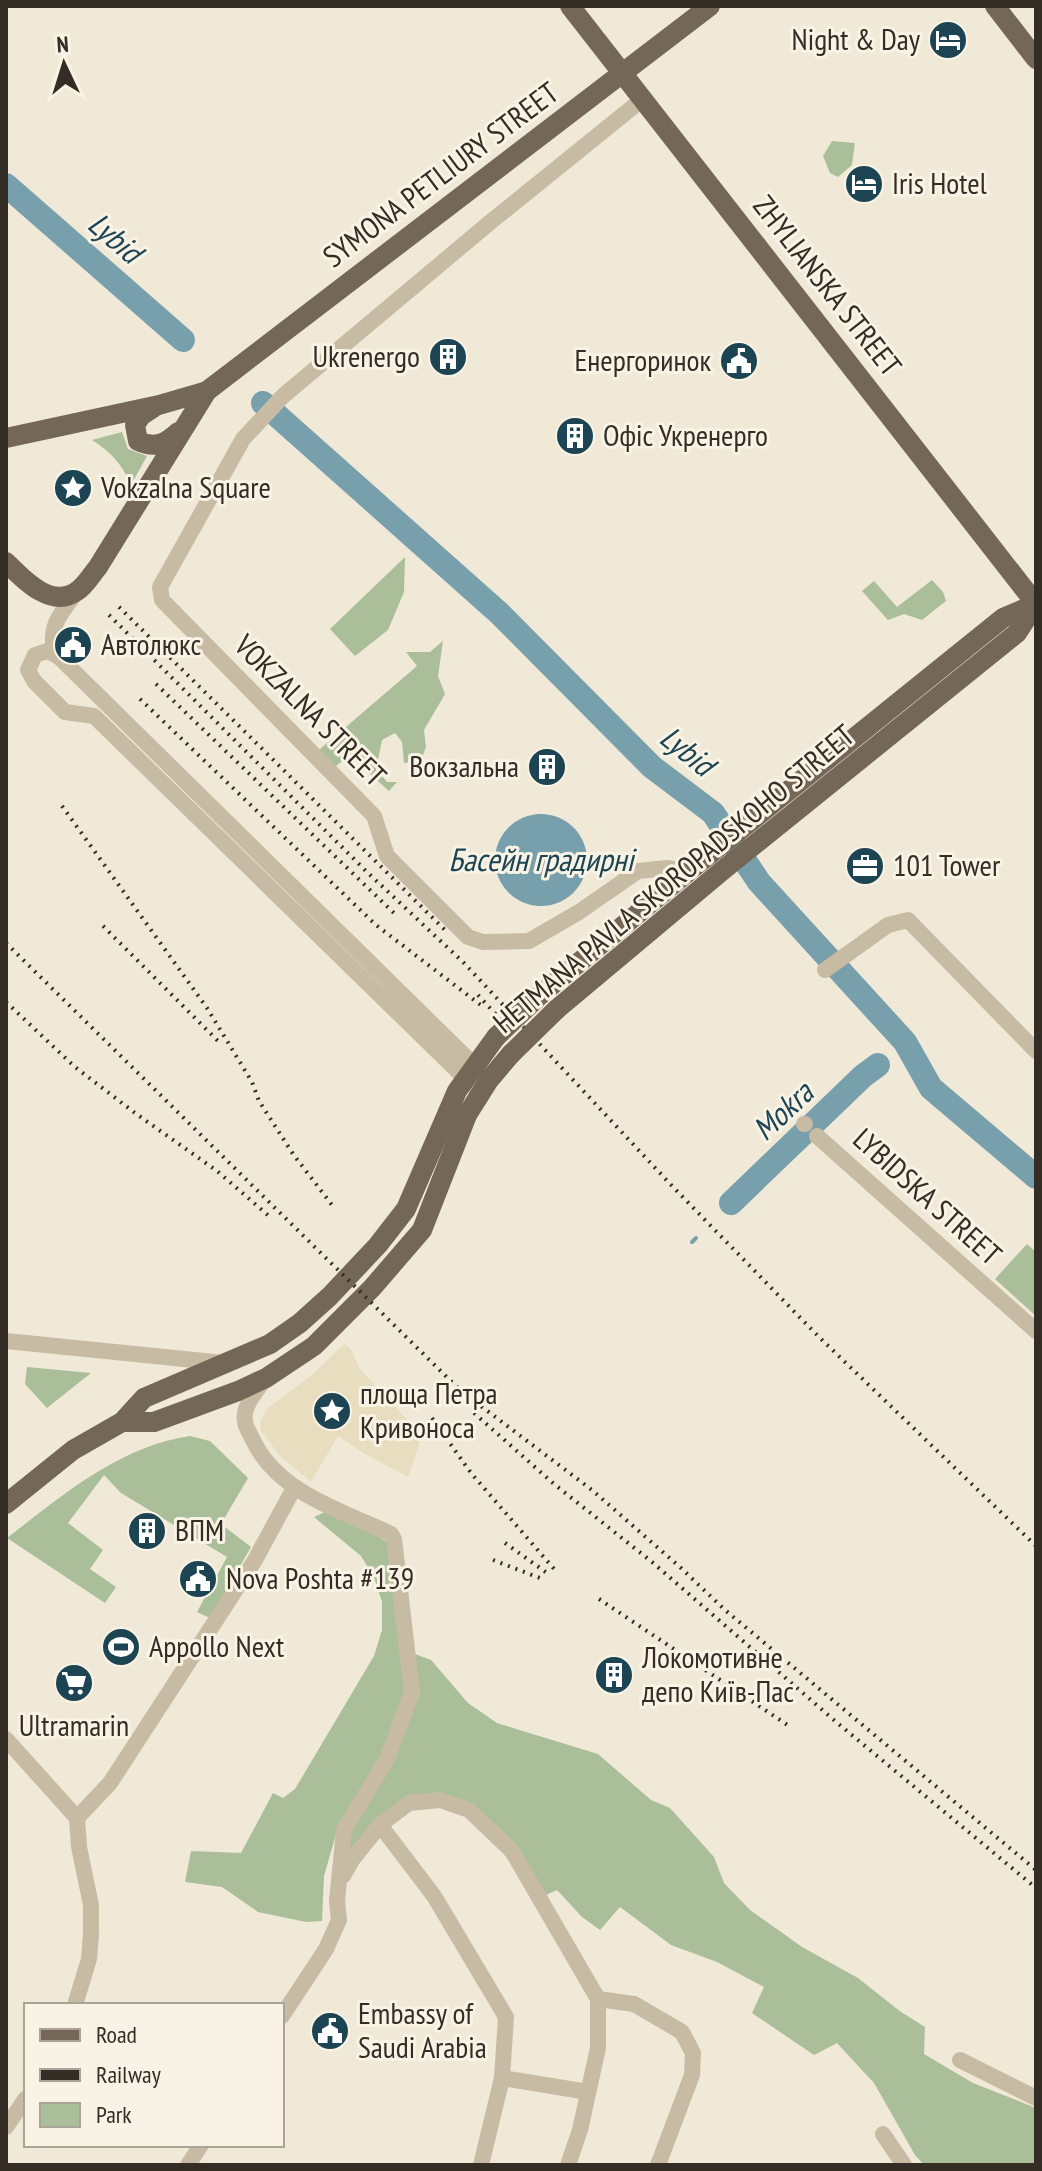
<svg xmlns="http://www.w3.org/2000/svg" width="1042" height="2171" font-family="'PT Sans Narrow',sans-serif">
<style>
.green{fill:#aabe99}
.plaza{fill:#e8debf}
.water{fill:#789fac}
.lines{fill:none;stroke-linecap:round;stroke-linejoin:round}
.stream{stroke:#789fac;stroke-width:4}
.river{stroke:#789fac;stroke-width:24}
.minor{stroke:#c7bba4;stroke-width:16}
.major{stroke:#756757;stroke-width:20}
.rail{stroke:#332d26;stroke-width:4;stroke-dasharray:2 6;stroke-linecap:butt}
.major-bridge{stroke:#756757;stroke-width:20}
.labels{text-anchor:middle;stroke-width:6;stroke-linejoin:round;paint-order:stroke}
.poi-label{font-size:30px;fill:#332d26;stroke:#f8f3e4;text-anchor:start}
.street-label{font-size:30px;fill:#332d26;stroke:#f8f3e4}
.water-label{font-size:32px;font-style:italic;fill:#1d4453;stroke:#f8f3e4}
</style>
<rect width="100%" height="100%" fill="#f0e9d8"/>
<g class="green">
<polygon points="832,141 855,143 852,165 838,177 830,173 823,156"/>
<path d="M122,432L128,449L147,456L131,485C122,464 111,452 92,440Z"/>
<polygon points="405,557 404,592 388,630 355,656 330,629"/>
<polygon points="932,580 943,592 946,601 922,620 904,614 888,620 862,591 874,581 897,607"/>
<polygon points="443,641 438,676 445,694 424,730 426,747 421,760 404,763 402,742 395,733 382,740 376,769 387,782 397,782 389,791 349,755 335,767 319,750 417,666 406,652 430,652"/>
<polygon points="804,1127 816,1138 748,1201 747,1194 742,1194 732,1204 723,1197 782,1142"/>
<polygon points="1027,1244 1036,1252 1036,1316 995,1279"/>
<polygon points="27,1367 91,1373 47,1408 25,1384"/>
<path d="M190,1436L210,1441L248,1478L221,1524L251,1547L210,1618L197,1612L227,1557L121,1493L104,1475L68,1523L103,1550L90,1569L116,1587L105,1603L7,1538C63,1495 118,1447 190,1436Z"/>
<polygon points="329,1510 388,1542 408,1691 385,1753 339,1824 324,1876 322,1921 306,1922 258,1912 222,1887 185,1882 191,1851 241,1853 273,1793 283,1798 295,1789 374,1656 382,1630 382,1602 374,1577 361,1556 314,1517"/>
<polygon points="407,1651 431,1660 468,1703 497,1723 598,1754 651,1800 670,1808 714,1857 724,1883 750,1910 802,1947 858,1978 901,2012 925,2027 924,2054 973,2083 1036,2108 1036,2165 924,2165 915,2155 874,2083 837,2043 814,2055 752,2013 764,1987 717,1962 671,1945 620,1907 600,1930 582,1917 557,1890 539,1898 469,1810 409,1803 352,1860 344,1830 404,1714"/>
</g>
<polygon class="plaza" points="344,1344 350,1348 360,1369 422,1436 408,1477 365,1454 338,1436 311,1482 280,1456 261,1431 260,1421 268,1408 312,1375"/>
<circle class="water" cx="541" cy="860" r="46"/>
<g class="lines">
<polyline class="stream" points="692,1242 696,1238"/>
<g class="river">
<polyline points="6,185 183,340"/>
<polyline points="263,403 499,613 652,767 713,813 759,882 905,1042 931,1088 1036,1177"/>
<polyline points="731,1203 863,1076 878,1065"/>
</g>
<g class="minor">
<polyline points="644,98 488,224 283,396 243,439 160,587 162,600 374,816 387,856 468,937 483,942 529,941 579,912 638,871 667,868 689,871"/>
<path d="M76,593C61,612 44,632 58,656L482,1073"/>
<polyline points="58,656 47,651 35,655 28,670 34,681 65,712 94,716 473,1086"/>
<polyline points="825,970 888,925 908,920 1036,1051"/>
<polyline points="804,1124 805,1124"/>
<polyline points="817,1136 1036,1331"/>
<polyline points="6,1341 224,1363"/>
<path d="M266,1378C258,1389 242,1406 245,1421C245,1427 250,1433 252,1438C276,1492 340,1510 391,1534L394,1539L412,1692L387,1759L344,1830L337,1901L339,1920L326,1949L282,2016"/>
<polyline points="6,1739 77,1818 79,1847 91,1905 91,1934 89,1959 75,2005"/>
<polyline points="77,1818 110,1783 255,1560 294,1488"/>
<polyline points="380,1825 434,1896 506,2017 502,2078 481,2165"/>
<polyline points="343,1876 352,1860 380,1825 409,1803 440,1800 469,1810 512,1851 598,1999 598,2048 580,2130 568,2165"/>
<polyline points="598,1999 634,2004 682,2032 693,2053 692,2075 658,2165"/>
<polyline points="960,2060 1036,2098"/>
<polyline points="502,2078 588,2092"/>
<polyline points="6,2127 26,2098"/>
<polyline points="883,2134 904,2165"/>
<polyline points="188,2165 201,2145"/>
</g>
<g class="major">
<polyline points="570,6 1036,604"/>
<polyline points="995,6 1036,59"/>
<path d="M153,408L141,416L135,425L138,441C155,449 165,444 178,432"/>
<polyline points="6,438 159,405 207,391"/>
<path d="M6,562C22,578 51,610 77,591C85,586 92,574 98,567L207,391L710,6"/>
<polyline points="541,994 689,871 1003,618 1036,604"/>
<polyline points="557,1009 723,870 1017,633 1036,604"/>
<polyline points="122,1422 154,1422 238,1391 266,1378 314,1346 372,1288 422,1230 467,1115 489,1080 511,1054"/>
<polyline points="6,1504 73,1450 122,1422 144,1398 270,1344 300,1323 330,1296 378,1245 406,1209 457,1091 496,1037"/>
</g>
<g class="rail">
<polyline points="119,607 446,931"/>
<polyline points="109,615 367,872 464,963 673,1187 819,1337 1036,1546"/>
<polyline points="156,684 395,914"/>
<polyline points="140,699 376,925 482,1006"/>
<polyline points="62,806 207,1008 252,1082 259,1101 293,1154 332,1205"/>
<polyline points="103,926 221,1044"/>
<polyline points="6,943 461,1391 592,1490 681,1568 725,1610 1036,1870"/>
<polyline points="478,995 524,1045"/>
<polyline points="6,1002 75,1067 135,1113 217,1171 269,1216"/>
<polyline points="474,1413 554,1484 652,1562 835,1721 1036,1888"/>
<polyline points="432,1418 471,1473 555,1570"/>
<polyline points="505,1543 547,1573"/>
<polyline points="493,1560 545,1580"/>
<polyline points="599,1599 789,1726"/>
</g>
<g class="major-bridge">
<polyline points="496,1037 541,994"/>
<polyline points="511,1054 557,1009"/>
</g>
</g>
<defs>
<g id="hotel-disc" transform="scale(2)"><circle r="9.5" fill="#1d4453" stroke="#f8f3e4"/><path d="M-6-4.5h1.5V1H6V5H4.5V3h-9V5H-6ZM-4 0a1.8 1.8 0 1 1 3.6 0ZM.5 0V-2.5h3Q6-2.5 6 0Z" fill="#fff"/></g>
<g id="building-disc" transform="scale(2)"><circle r="9.5" fill="#1d4453" stroke="#f8f3e4"/><path d="M-4-6H4V6H1V3H-1V6H-4ZM-2.5-4.3h1.7v1.8h-1.7ZM.8-4.3h1.7v1.8H.8ZM-2.5-1h1.7V.8h-1.7ZM.8-1h1.7V.8H.8Z" fill="#fff"/></g>
<g id="civic-disc" transform="scale(2)"><circle r="9.5" fill="#1d4453" stroke="#f8f3e4"/><path d="M-.6-6.5H3V-4.5H.6V-3L4-1V1h2V6H-6V1h2V-1L-.6-3ZM-1.2 2.5V6h2.4V2.5Z" fill="#fff"/></g>
<g id="sight-disc" transform="scale(2)"><circle r="9.5" fill="#1d4453" stroke="#f8f3e4"/><path d="M0-6L1.8-2.2L6-1.7L2.9 1.2L3.7 5.4L0 3.3L-3.7 5.4L-2.9 1.2L-6-1.7L-1.8-2.2Z" fill="#fff"/></g>
<g id="office-disc" transform="scale(2)"><circle r="9.5" fill="#1d4453" stroke="#f8f3e4"/><path d="M-6-3h4V-5.5h4V-3h4V5H-6ZM-1-4.5V-3h2v-1.5ZM-6 0V1H6V0Z" fill="#fff"/></g>
<g id="stadium-disc" transform="scale(2)"><circle r="9.5" fill="#1d4453" stroke="#f8f3e4"/><path d="M0-5a6.5 5 0 1 0 0 10a6.5 5 0 1 0 0-10ZM-3.5-1.8h7v3.6h-7Z" fill="#fff"/></g>
<g id="supermarket-disc" transform="scale(2)"><circle r="9.5" fill="#1d4453" stroke="#f8f3e4"/><path d="M-6-5.5h2.5l.6 2H6L4.5 2H-2.5L-4.4-4H-6ZM-1.5 3.2a1.3 1.3 0 1 0 .1 0ZM3 3.2a1.3 1.3 0 1 0 .1 0Z" fill="#fff"/></g>
</defs>
<g fill-rule="evenodd">
<use href="#hotel-disc" x="948" y="40"/>
<use href="#hotel-disc" x="864" y="184"/>
<use href="#building-disc" x="448" y="357"/>
<use href="#civic-disc" x="739" y="361"/>
<use href="#building-disc" x="575" y="436"/>
<use href="#sight-disc" x="73" y="488"/>
<use href="#civic-disc" x="73" y="645"/>
<use href="#building-disc" x="547" y="767"/>
<use href="#office-disc" x="865" y="866"/>
<use href="#sight-disc" x="332" y="1411"/>
<use href="#building-disc" x="147" y="1531"/>
<use href="#civic-disc" x="198" y="1579"/>
<use href="#stadium-disc" x="121" y="1647"/>
<use href="#building-disc" x="614" y="1675"/>
<use href="#supermarket-disc" x="74" y="1683"/>
<use href="#civic-disc" x="330" y="2031"/>
</g>
<g class="labels">
<g class="poi-label">
<text x="920" y="50" text-anchor="end">Night &amp; Day</text>
<text x="892" y="194">Iris Hotel</text>
<text x="420" y="367" text-anchor="end">Ukrenergo</text>
<text x="711" y="371" text-anchor="end">Енергоринок</text>
<text x="603" y="446">Офіс Укренерго</text>
<text x="101" y="498">Vokzalna Square</text>
<text x="101" y="655">Автолюкс</text>
<text x="519" y="777" text-anchor="end">Вокзальна</text>
<text x="893" y="876">101 Tower</text>
<text x="360" y="1404">площа Петра<tspan x="360" dy="34">Кривоноса</tspan></text>
<text x="175" y="1541">ВПМ</text>
<text x="226" y="1589">Nova Poshta #139</text>
<text x="149" y="1657">Appollo Next</text>
<text x="642" y="1668">Локомотивне<tspan x="642" dy="34">депо Київ-Пас</tspan></text>
<text x="74" y="1736" text-anchor="middle">Ultramarin</text>
<text x="358" y="2024">Embassy of<tspan x="358" dy="34">Saudi Arabia</tspan></text>
</g>
<g class="street-label">
<text transform="translate(441 175) rotate(-37)" y="10">SYMONA PETLIURY STREET</text>
<text transform="translate(827 286) rotate(52)" y="10">ZHYLIANSKA STREET</text>
<text transform="translate(310 711) rotate(45)" y="10">VOKZALNA STREET</text>
<text transform="translate(674 879) rotate(-40)" y="10">HETMANA PAVLA SKOROPADSKOHO STREET</text>
<text transform="translate(927 1197) rotate(42)" y="10">LYBIDSKA STREET</text>
</g>
<g class="water-label">
<text transform="translate(115 238) rotate(41)" y="11">Lybid</text>
<text transform="translate(687 751) rotate(39)" y="11">Lybid</text>
<text x="541" y="871">Басейн градирні</text>
<text transform="translate(783 1111) rotate(-43)" y="11">Mokra</text>
</g>
</g>
<rect width="1042" height="2171" fill="none" stroke="#332d26" stroke-width="16"/>
<rect x="24" y="2003" width="260" height="144" fill="#f8f3e4" stroke="#a9a498" stroke-width="2"/>
<rect x="40" y="2029" width="40" height="12" fill="#756757" stroke="#a9a498" stroke-width="2"/>
<text x="96" y="2043" font-size="24" fill="#332d26">Road</text>
<rect x="40" y="2069" width="40" height="12" fill="#332d26" stroke="#a9a498" stroke-width="2"/>
<text x="96" y="2083" font-size="24" fill="#332d26">Railway</text>
<rect x="40" y="2103" width="40" height="24" fill="#aabe99" stroke="#a9a498" stroke-width="2"/>
<text x="96" y="2123" font-size="24" fill="#332d26">Park</text>
<g transform="translate(64 64) rotate(356)" stroke="#f8f3e4" stroke-width="6" paint-order="stroke">
<path d="M0-6L14 30L0 20L-14 30Z" fill="#332d26"/>
<text y="-12" font-size="22" font-weight="bold" text-anchor="middle" fill="#332d26">N</text>
</g>
</svg>
